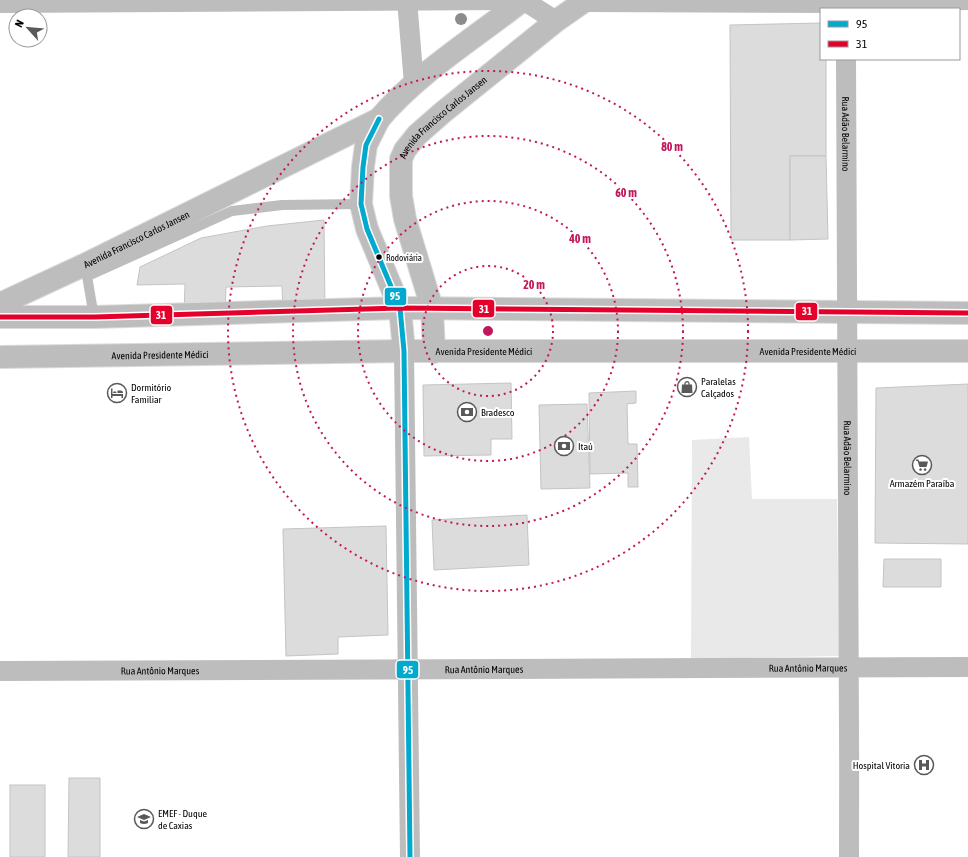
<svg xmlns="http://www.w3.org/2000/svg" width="968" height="857" font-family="'Asap Condensed',sans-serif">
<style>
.green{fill:#e9e9e9}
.building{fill:#dcdcdc;stroke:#c4c4c4}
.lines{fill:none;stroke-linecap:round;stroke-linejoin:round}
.primary-casing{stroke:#dbdbdb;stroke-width:24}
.service{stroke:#bdbdbd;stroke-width:10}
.minor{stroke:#bdbdbd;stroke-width:20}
.primary{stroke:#bdbdbd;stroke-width:22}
.bus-1-casing{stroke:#fff;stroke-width:8}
.bus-2-casing{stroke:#fff;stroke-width:8}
.bus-1{stroke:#00a9ce;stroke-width:5}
.bus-2{stroke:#e4002b;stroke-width:5}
.tree{fill:#8c8c8c}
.ring{fill:none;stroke:#c2185b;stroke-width:2;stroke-dasharray:2 4}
.bus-dot{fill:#000;stroke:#fff;stroke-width:1.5}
.labels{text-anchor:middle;stroke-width:4;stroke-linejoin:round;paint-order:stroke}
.bus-label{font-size:9px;fill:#000;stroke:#fff;text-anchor:start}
.street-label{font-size:10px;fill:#000;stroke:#fff}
.poi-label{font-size:10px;fill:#000;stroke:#fff;text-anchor:start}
.centre{fill:#c2185b;stroke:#fff;stroke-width:2}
.ring-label{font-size:12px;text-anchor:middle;font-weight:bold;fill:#c2185b;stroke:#fff;stroke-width:4;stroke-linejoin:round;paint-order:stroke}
.line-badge{stroke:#fff;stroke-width:1.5}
.badge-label{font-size:11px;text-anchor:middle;font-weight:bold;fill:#fff}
</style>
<rect width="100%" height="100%" fill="#fff"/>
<polygon class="green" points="749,437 752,499 837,499 839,656 691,659 692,440"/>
<g class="building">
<polygon points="821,23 821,59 826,59 826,156 790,156 790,240 731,240 730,25"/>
<polygon points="790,156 826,156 828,239 790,240"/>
<polygon points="324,220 325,311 283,312 282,286 226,287 225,313 184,314 185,284 137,285 140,267 201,238 267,226"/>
<polygon points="511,383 512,439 491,439 491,455 424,456 423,385"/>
<polygon points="968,384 968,544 875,543 876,388"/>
<polygon points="636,391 636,403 627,404 628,444 637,444 638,487 628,487 628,473 590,474 589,393"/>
<polygon points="587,404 590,488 541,489 539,405"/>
<polygon points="527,515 529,565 434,570 432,520"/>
<polygon points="386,526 388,635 338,637 338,654 286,656 283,529"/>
<polygon points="884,559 941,559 941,587 883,587"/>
<polygon points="69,778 100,778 100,857 68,857"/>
<rect x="10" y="785" width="35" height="72"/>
</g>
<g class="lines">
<g class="primary-casing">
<g id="primary">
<polyline points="379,119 366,145 363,167 361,204 367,229 400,308 404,351"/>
<path id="s3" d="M0,304L84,265L379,119C419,72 475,38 523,0"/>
<polyline points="0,317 94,317 400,308 968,313"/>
<path id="s4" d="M434,352L432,308L405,219L401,196V159L405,150L417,135L442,113L556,21L586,0"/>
<path id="s5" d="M0,357L404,351H968"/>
</g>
</g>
<g class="service">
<polyline points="86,270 94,317"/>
<polyline points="88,276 232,211 282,205 361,204"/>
</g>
<g class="minor">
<polyline points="407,0 414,84"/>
<polyline points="583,2 846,3 968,0"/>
<polyline points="0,3 523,0 556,21"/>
<path id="s1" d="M846,59C846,325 850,591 849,857"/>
<polyline points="404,351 410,857"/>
<path id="s2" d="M0,671L968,667"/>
</g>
<use href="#primary" class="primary"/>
<g class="bus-1-casing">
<polyline id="bus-1" points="379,119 366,145 363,167 361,204 367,229 400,308 404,351 410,857"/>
</g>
<g class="bus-2-casing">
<polyline id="bus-2" points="0,317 94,317 400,308 968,313"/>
</g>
<use href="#bus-1" class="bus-1"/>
<use href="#bus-2" class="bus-2"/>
</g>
<circle class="tree" cx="461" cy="19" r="6"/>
<g class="ring">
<circle cx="488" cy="331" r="65"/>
<circle cx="488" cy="331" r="130"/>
<circle cx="488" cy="331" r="195"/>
<circle cx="488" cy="331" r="260"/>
</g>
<defs>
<g id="shop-ring" transform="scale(1)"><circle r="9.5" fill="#fff" stroke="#595959" stroke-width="1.5"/><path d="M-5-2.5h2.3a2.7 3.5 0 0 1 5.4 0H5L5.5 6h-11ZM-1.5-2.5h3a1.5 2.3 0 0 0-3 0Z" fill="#595959"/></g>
<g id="hotel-ring" transform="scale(1)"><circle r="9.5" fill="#fff" stroke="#595959" stroke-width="1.5"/><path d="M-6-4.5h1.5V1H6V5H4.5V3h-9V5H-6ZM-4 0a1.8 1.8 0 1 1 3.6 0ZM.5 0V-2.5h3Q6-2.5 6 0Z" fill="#595959"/></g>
<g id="bank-ring" transform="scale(1)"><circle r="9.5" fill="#fff" stroke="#595959" stroke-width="1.5"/><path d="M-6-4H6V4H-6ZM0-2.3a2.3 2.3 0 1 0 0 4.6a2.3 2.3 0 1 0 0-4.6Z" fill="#595959"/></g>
<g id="supermarket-ring" transform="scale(1)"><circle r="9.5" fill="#fff" stroke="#595959" stroke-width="1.5"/><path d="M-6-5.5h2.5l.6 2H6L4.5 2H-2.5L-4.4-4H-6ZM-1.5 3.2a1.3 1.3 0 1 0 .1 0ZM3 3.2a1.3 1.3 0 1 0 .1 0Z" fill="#595959"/></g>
<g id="hospital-ring" transform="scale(1)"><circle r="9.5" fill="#fff" stroke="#595959" stroke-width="1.5"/><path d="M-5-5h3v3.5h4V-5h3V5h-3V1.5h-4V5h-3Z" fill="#595959"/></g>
<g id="school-ring" transform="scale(1)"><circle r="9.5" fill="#fff" stroke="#595959" stroke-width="1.5"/><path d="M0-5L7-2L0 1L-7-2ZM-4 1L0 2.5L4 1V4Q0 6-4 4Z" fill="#595959"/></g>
</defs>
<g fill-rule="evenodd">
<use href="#shop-ring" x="687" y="387"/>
<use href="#hotel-ring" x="117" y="393"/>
<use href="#bank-ring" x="467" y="412"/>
<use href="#bank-ring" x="564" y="446"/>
<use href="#supermarket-ring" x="922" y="465"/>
<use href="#hospital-ring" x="924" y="765"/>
<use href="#school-ring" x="144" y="819"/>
</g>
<circle class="bus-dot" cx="379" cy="257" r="3.5"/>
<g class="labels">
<g class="bus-label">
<text x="386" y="261">Rodoviária</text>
</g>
<g class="street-label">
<text dy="4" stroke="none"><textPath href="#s4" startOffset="257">Avenida Francisco Carlos Jansen</textPath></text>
<text dy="4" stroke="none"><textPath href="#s1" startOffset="75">Rua Adão Belarmino</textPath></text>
<text dy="4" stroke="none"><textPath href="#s3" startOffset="151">Avenida Francisco Carlos Jansen</textPath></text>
<text dy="4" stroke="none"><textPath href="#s5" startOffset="808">Avenida Presidente Médici</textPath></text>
<text dy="4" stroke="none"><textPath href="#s5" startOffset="484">Avenida Presidente Médici</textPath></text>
<text dy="4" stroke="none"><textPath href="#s5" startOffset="160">Avenida Presidente Médici</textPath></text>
<text dy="4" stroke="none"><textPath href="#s1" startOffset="399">Rua Adão Belarmino</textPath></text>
<text dy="4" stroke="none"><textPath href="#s2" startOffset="808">Rua Antônio Marques</textPath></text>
<text dy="4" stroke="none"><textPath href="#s2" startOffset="160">Rua Antônio Marques</textPath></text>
<text dy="4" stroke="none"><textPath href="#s2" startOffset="484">Rua Antônio Marques</textPath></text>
</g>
<g class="poi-label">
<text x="701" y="385">Paralelas<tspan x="701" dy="12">Calçados</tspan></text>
<text x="131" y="391">Dormitório<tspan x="131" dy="12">Familiar</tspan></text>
<text x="481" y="416">Bradesco</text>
<text x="578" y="450">Itaú</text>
<text x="922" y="487" text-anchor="middle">Armazém Paraíba</text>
<text x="910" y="769" text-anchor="end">Hospital Vitoria</text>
<text x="158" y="817">EMEF - Duque<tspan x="158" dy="12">de Caxias</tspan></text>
</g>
</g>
<circle cx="488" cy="331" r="6" class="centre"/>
<g class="ring-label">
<text x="672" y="151">80 m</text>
<text x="626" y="197">60 m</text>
<text x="580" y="243">40 m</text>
<text x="534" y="289">20 m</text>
</g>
<g class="line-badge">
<rect x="384" y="287" width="23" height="19" rx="4" fill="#00a9ce"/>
<rect x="472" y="299" width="23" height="19" rx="4" fill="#e4002b"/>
<rect x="795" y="302" width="23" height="19" rx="4" fill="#e4002b"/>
<rect x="150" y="305" width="23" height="20" rx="4" fill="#e4002b"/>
<rect x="396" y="660" width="23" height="19" rx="4" fill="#00a9ce"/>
</g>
<g class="badge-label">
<text x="395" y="300">95</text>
<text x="484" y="313">31</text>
<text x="807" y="315">31</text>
<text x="161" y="319">31</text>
<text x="408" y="674">95</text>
</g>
<rect x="820" y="8" width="140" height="52" fill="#ffffff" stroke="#999999"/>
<rect x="828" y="21" width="20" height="6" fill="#00a9ce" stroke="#999999"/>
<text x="856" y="28" font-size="12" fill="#000000">95</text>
<rect x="828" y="41" width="20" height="6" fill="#e4002b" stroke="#999999"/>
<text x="856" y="48" font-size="12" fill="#000000">31</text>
<g transform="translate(28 28) rotate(297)"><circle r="19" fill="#ffffff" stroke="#999999"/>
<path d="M0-3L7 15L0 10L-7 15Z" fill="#595959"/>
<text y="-6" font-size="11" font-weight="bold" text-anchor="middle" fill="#000000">N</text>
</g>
</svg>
